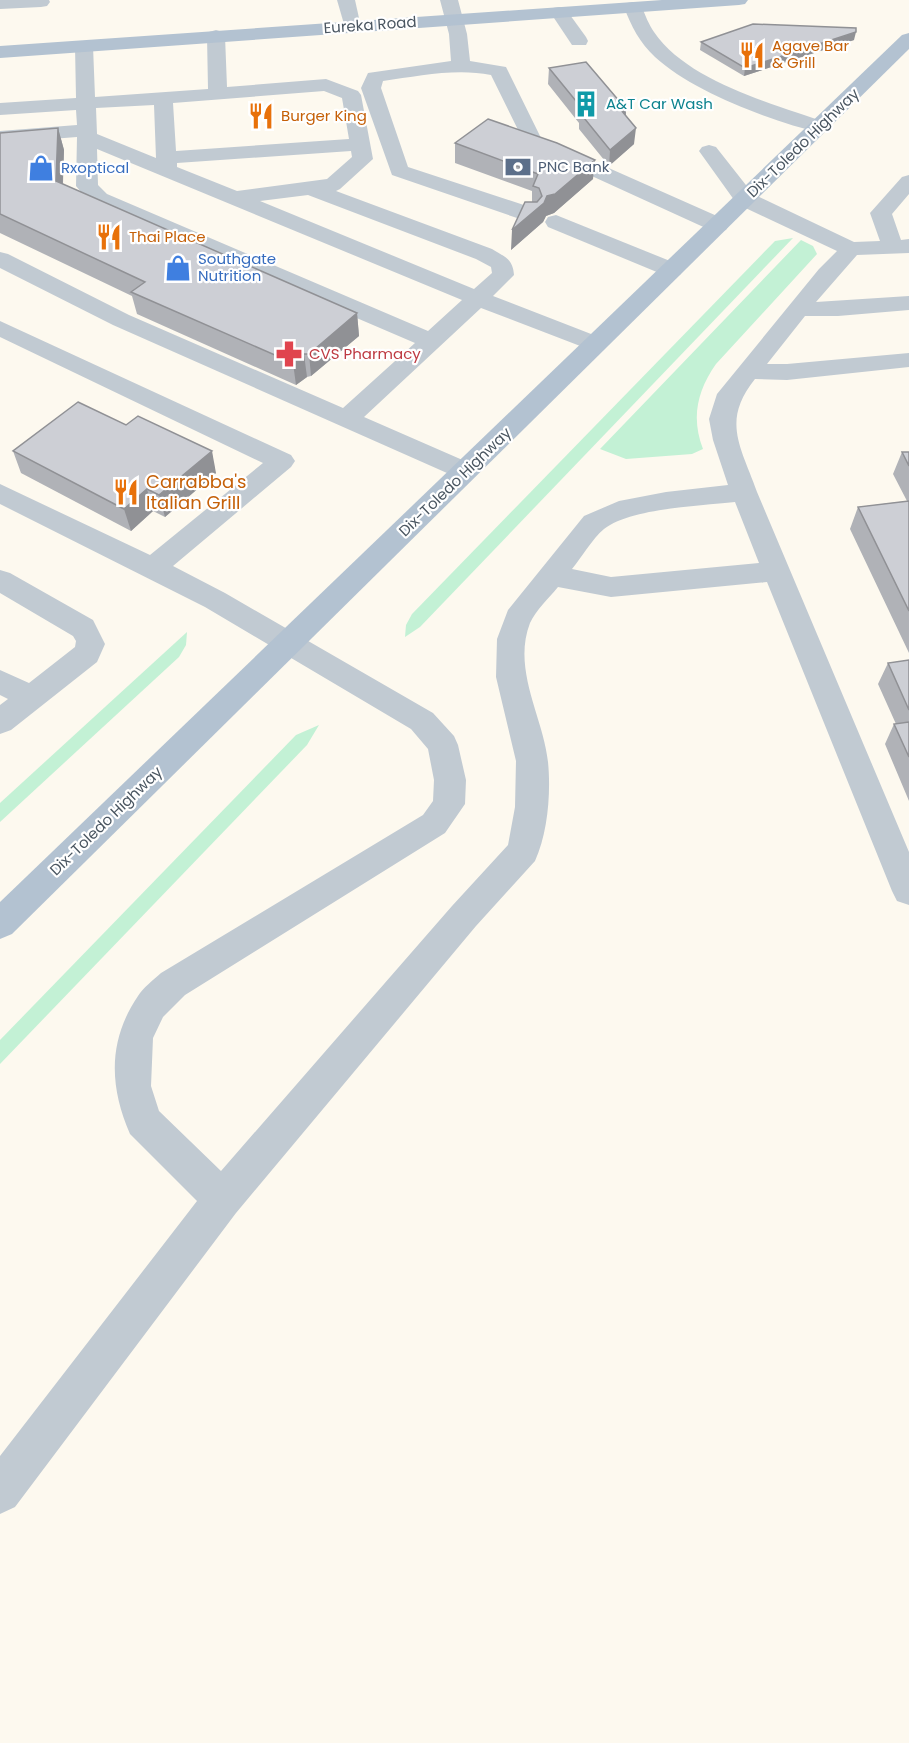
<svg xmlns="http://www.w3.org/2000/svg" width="909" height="1743" font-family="Poppins,sans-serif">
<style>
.commercial{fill:#fdf9ef}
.green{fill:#c3f1d5}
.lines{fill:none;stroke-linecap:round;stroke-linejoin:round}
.minor{fill:#c1cad2;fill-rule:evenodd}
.major{fill:#b3c2d1;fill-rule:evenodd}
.wall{fill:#b0b2b7}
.shaded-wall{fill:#909195}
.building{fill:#cdcfd5;stroke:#909195;stroke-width:1.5}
.labels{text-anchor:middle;stroke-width:4.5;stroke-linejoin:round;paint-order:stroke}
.far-street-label{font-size:15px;fill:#4a5661;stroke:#fff}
.far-food-label{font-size:15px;fill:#c56008;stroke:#fff;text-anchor:start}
.far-culture-label{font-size:15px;fill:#0d838f;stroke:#fff;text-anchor:start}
.far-service-label{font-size:15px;fill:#4e5e75;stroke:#fff;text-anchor:start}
.far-shop-label{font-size:15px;fill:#366cbe;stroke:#fff;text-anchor:start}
.far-health-label{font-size:15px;fill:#be3a42;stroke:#fff;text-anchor:start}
.food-label{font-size:18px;fill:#c56008;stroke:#fff;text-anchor:start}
</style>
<rect width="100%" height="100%" fill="#f5f3f3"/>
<rect class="commercial" x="0" y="0" width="909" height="1743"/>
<g class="green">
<polygon points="793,238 420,627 405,637 406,625 412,614 775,241"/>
<path d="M801,240L813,246L817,254L716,364C697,391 691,418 703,449L692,454L626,459L600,449Z"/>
<polygon points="187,632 186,645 179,657 0,822 0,803"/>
<polygon points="319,725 307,745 0,1064 0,1040 296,735"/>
</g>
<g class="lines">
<g class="minor">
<polygon points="0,0 49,0 50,2 47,6 41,7 0,9"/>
<polygon points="337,0 355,0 361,27 358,31 346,31"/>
<path d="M440,0H458L467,34L470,61L506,67L541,138L726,220L729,225L726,230L718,232L710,230L526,146L491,75C456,68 419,76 383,81L381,88L408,167L536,209L539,214L536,219L528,220L520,219L392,175L361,88L368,73L451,61L449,34Z"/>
<path d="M633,2L639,3L642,7C645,15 649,25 654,32C688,82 774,104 828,123L831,127L828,131L821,133C771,121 693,92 655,57C640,43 631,26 624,7L627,3Z"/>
<polygon points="559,7 565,8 586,37 588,41 586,45 572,45 550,12 553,8"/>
<path d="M216,30L223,32L225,36L227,87L326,79L358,91L361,95L373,159L340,189L336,191L492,249C505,257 513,259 514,275L493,296L604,339L608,344L604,349L596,351L588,349L481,308L364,417L474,465L478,471L474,477L465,480L456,477L113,325L0,268V252L8,254L129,315L343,408L415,343L91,204L76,186L77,137L0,143V131L77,125L76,110L0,115V103L76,98L75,46L77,42H91L93,46L95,97L208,89L207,36L209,32ZM324,91L342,98L349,139L176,151L173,103ZM154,105L156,158L97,134L96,108ZM97,149L462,300L428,331L107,194L98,185ZM351,151L352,157L327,179L237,191L177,167V163ZM308,195L476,259L491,267L492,273L474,289L260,201Z"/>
<path d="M709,145L716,147L753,194L854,242L880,241L870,213L902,177L909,175V194L892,214L901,240L909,239V253L857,255L816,302L909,296V310L838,316H805L767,364H787L909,353V367L787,380L755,379C721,421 741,447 757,492L909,852V905L897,901L892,891L767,582L611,597L558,587C549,598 536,610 530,623C512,670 543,716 548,762C551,792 548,833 535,861L476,926L236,1213L15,1507L0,1514V1456L197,1201L130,1134C109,1086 108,1040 138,996C143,988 153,980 161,973L423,815L433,801L434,780L428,749L411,729L205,607L0,504V484L150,555L263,463L0,337V321L291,455L295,461L291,467L173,566L225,593L433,713L454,736L458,745L466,780L465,804L445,833L185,995L163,1017L153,1038L151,1086L159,1111L221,1171L452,906L508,845L515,807L516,761L496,677L497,639L508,610L584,516L619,501L666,492L728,485L713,440L709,419L717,394L819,269L837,251L737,204L699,151L702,147ZM735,502L759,563L611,577L572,569C582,557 592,539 604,529C631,508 700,506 735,502Z"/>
<polygon points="556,215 680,265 683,270 680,275 672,277 664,275 548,227 545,222 548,217"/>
<polygon points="0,570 10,573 93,620 105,644 97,662 11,730 0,734 0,705 8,699 0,695 0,670 29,683 75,647 76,641 73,636 0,593"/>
</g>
<g class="major">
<polygon points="662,0 748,0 745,4 739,5 0,58 0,46"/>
<polygon points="909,33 909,49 12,934 0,939 0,902 902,35"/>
</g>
</g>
<g class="wall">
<polygon points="854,40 744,76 700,50 701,42"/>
<polygon points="549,68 626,109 626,116 634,144 609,166 579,129 579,123 548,84"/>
<polygon points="58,128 64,150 63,184 357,313 359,336 311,376 307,377 296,385 137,314 132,296 0,233 0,133"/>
<polygon points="455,143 593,179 554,213 546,216 543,222 511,250 532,202 532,191 455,163"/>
<polygon points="13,451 216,473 165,517 153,511 131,531 21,473"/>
<polygon points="902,452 909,452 909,653 850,529 858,507 907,501 893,474"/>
<polygon points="909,660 909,801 885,744 894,724 896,724 878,684 888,663"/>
</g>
<g class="shaded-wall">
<polygon points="856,32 854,40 744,76 745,68"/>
<polygon points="626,109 625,125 621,110"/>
<polygon points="58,128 64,150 62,203 56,181"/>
<polygon points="636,128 634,144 609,166 610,150"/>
<polygon points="595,160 593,179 554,213 546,216 543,222 511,250 512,230 547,196"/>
<polygon points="357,313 359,336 311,376 309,354"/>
<polygon points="304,354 307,377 296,385 293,363"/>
<polygon points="212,451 216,473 165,517 159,495"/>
<polygon points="147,489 153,511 131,531 124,509"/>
</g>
<g class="building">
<polygon points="753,24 856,28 856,32 745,68 701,42"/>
<polygon points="586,62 626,109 621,110 636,128 610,150 580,113 585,112 549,68"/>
<polygon points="488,119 557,143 595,160 555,194 547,196 544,203 512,230 525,202 537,202 542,196 539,188 533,186 538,174 455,143"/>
<polygon points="58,128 56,181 357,313 309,354 304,354 293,363 131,292 145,282 0,214 0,133"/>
<polygon points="78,402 126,425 138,416 212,451 159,495 147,489 124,509 13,451"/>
<polygon points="902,452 909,452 909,466"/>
<polygon points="909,501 909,611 858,507"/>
<polygon points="909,660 909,710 888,663"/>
<polygon points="909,722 909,757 894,724"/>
</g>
<defs>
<g id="restaurant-bare" transform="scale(2.07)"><path d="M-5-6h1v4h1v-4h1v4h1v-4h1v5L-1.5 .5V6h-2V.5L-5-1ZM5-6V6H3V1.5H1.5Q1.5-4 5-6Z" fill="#e8710a" stroke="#fff" stroke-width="2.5" paint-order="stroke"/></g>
<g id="building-bare" transform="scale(2.07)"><path d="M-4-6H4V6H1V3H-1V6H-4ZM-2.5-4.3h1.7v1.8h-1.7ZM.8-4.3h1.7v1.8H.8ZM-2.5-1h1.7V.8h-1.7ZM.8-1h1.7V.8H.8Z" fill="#0f9aa8" stroke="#fff" stroke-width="2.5" paint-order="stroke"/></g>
<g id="bank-bare" transform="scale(2.07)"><path d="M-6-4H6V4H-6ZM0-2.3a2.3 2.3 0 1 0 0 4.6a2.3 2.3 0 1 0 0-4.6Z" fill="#5c6f8a" stroke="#fff" stroke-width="2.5" paint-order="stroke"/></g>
<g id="shop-bare" transform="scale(2.07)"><path d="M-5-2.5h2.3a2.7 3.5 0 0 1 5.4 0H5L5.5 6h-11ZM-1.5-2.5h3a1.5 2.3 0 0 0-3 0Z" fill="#3f7fe0" stroke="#fff" stroke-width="2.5" paint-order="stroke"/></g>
<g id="pharmacy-bare" transform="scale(2.07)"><path d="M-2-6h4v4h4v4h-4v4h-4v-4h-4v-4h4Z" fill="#e0444e" stroke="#fff" stroke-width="2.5" paint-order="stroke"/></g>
</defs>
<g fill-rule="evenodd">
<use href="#restaurant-bare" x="752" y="55"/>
<use href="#building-bare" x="586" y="104"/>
<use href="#restaurant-bare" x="261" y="116"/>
<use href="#bank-bare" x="518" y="167"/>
<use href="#shop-bare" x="41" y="168"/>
<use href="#restaurant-bare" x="109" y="237"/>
<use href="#shop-bare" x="178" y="268"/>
<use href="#pharmacy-bare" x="289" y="354"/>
<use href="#restaurant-bare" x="126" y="492"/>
</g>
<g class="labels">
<g class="far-street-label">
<text transform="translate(370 25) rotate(-4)" y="5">Eureka Road</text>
<text transform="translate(803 143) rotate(-44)" y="5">Dix-Toledo Highway</text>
<text transform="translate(455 482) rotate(-44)" y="5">Dix-Toledo Highway</text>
<text transform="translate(106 821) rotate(-44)" y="5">Dix-Toledo Highway</text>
</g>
<g class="far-food-label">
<text x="772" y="51">Agave Bar<tspan x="772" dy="17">&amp; Grill</tspan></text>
<text x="281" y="121">Burger King</text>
<text x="129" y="242">Thai Place</text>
</g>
<g class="far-culture-label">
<text x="606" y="109">A&amp;T Car Wash</text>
</g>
<g class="far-service-label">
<text x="538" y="172">PNC Bank</text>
</g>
<g class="far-shop-label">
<text x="61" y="173">Rxoptical</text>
<text x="198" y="264">Southgate<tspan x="198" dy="17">Nutrition</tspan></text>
</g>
<g class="far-health-label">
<text x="309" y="359">CVS Pharmacy</text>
</g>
<g class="food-label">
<text x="146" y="488">Carrabba's<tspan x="146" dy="21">Italian Grill</tspan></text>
</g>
</g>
</svg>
